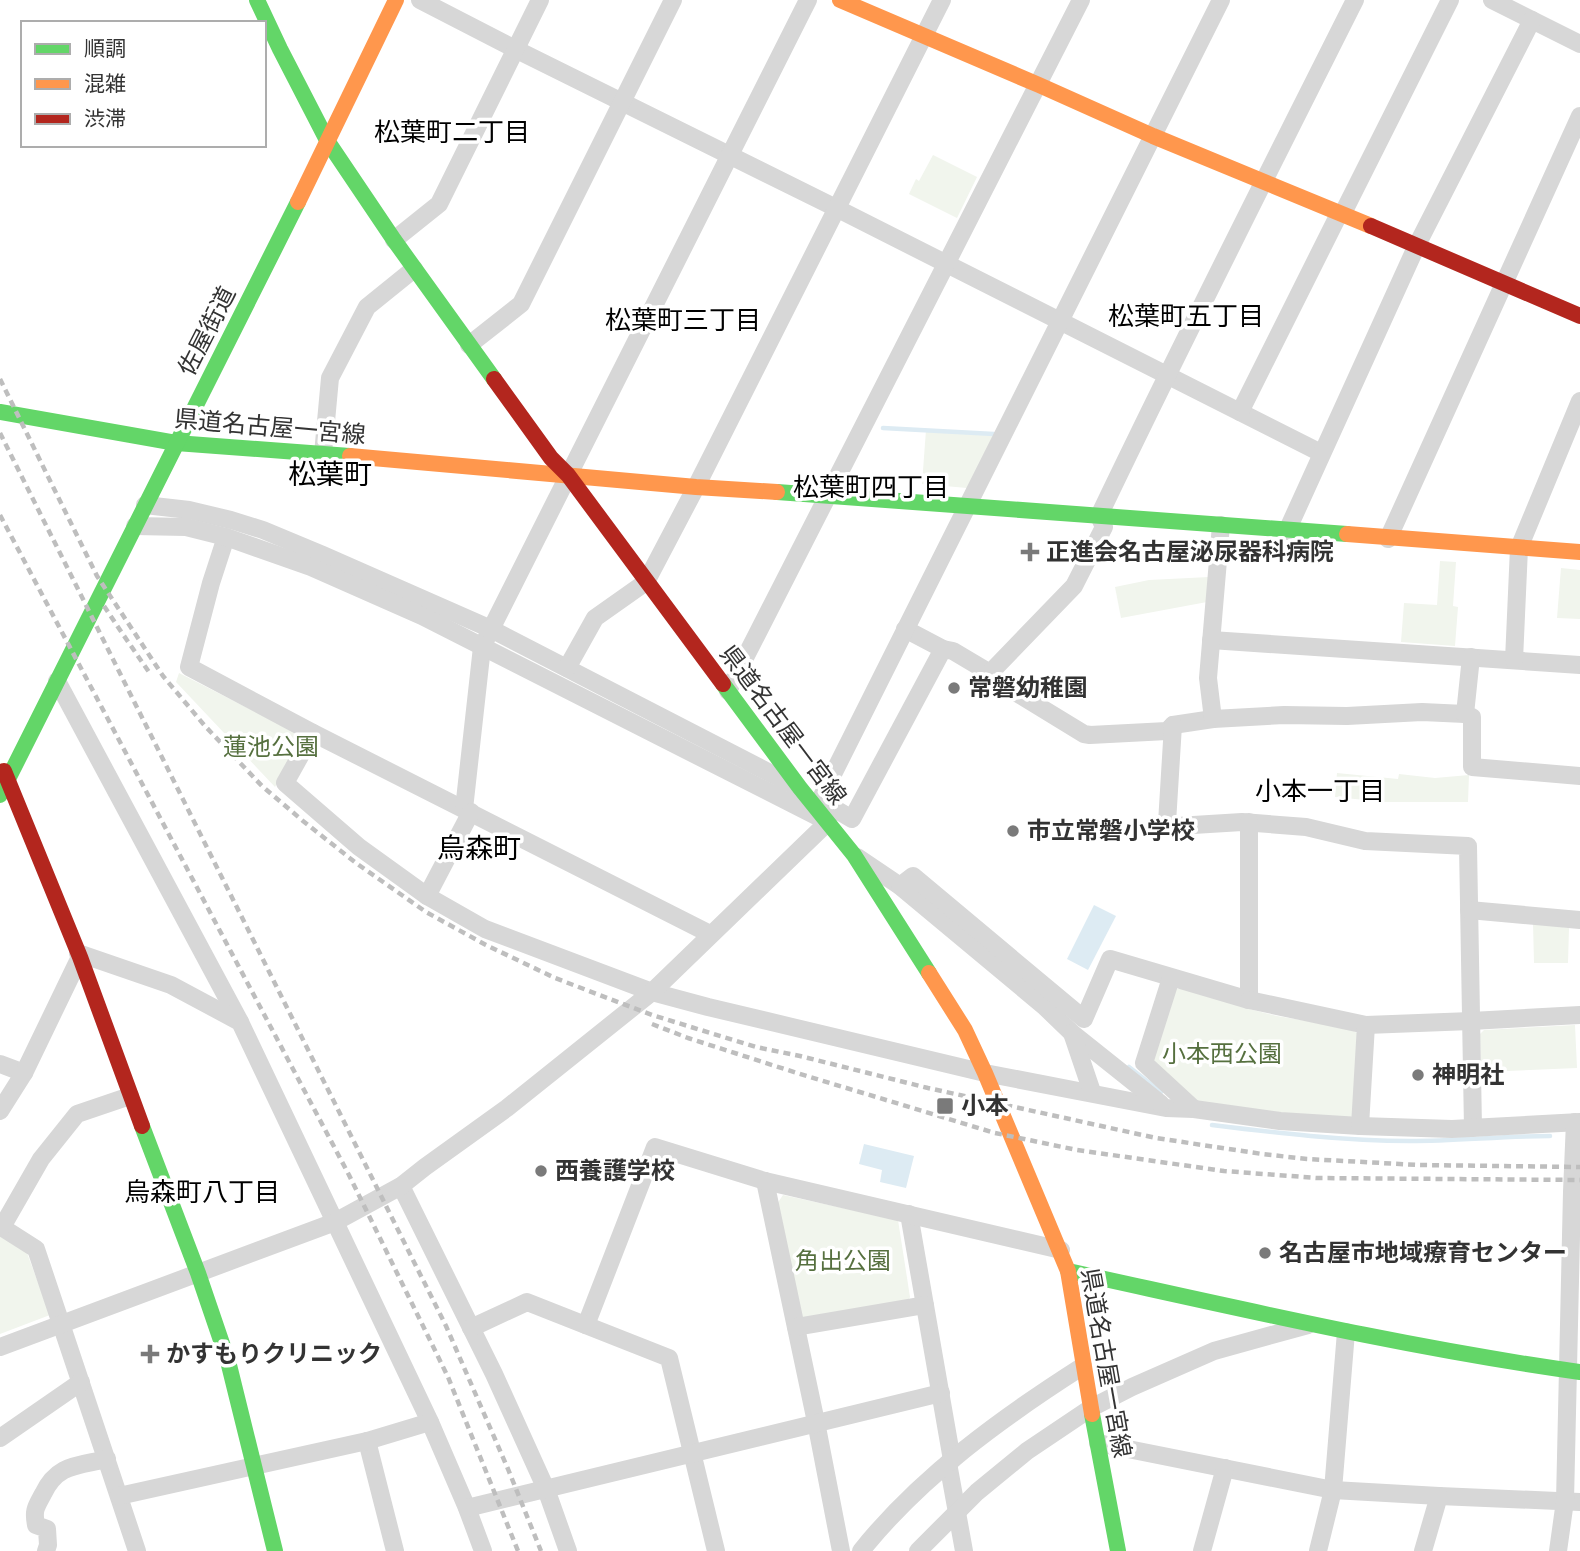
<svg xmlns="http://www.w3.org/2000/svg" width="1580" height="1551" font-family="Signika,'Noto Sans JP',sans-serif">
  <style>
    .green { fill: #f1f5ed }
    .water { fill: #ddebf3 }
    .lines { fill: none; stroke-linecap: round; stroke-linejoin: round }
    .stream { stroke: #ddebf3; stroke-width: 4.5 }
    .street { stroke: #d7d7d7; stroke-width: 18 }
    .fast { stroke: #63d668; stroke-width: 16 }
    .slow { stroke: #ff974d; stroke-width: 16 }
    .jam { stroke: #b3261e; stroke-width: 16 }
    .rail { stroke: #bebebe; stroke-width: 4.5; stroke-dasharray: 7 5; stroke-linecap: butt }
    .poi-dot { fill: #7a7a7a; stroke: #fff; stroke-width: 2.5 }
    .labels { text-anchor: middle; stroke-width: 7; stroke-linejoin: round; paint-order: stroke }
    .street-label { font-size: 24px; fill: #333; stroke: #fff }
    .poi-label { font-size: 24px; font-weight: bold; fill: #333; stroke: #fff; text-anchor: start }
    .park-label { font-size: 24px; fill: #56703f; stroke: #fff }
    .neighbourhood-label { font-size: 26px; fill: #000; stroke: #fff }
    .quarter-label { font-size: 28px; fill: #000; stroke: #fff }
  </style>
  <rect width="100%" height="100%" fill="#fff"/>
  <!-- green -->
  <g class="green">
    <polygon points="933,155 977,177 957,218 909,194 916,179 919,181"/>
    <polygon points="926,430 994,434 967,488 922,484"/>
    <polygon points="1440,561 1456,562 1453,606 1458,607 1455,646 1401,642 1404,603 1437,605"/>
    <polygon points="1561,568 1580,570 1580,619 1557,618"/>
    <polygon points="1209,577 1207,602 1121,618 1115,587 1149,580"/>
    <polygon points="179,673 299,734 301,743 275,787 176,682"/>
    <polygon points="1337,773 1398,779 1399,774 1435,778 1469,775 1468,802 1385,802 1335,797"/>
    <polygon points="1533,923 1569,928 1568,963 1534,963"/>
    <polygon points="1174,989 1186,989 1249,1009 1277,1016 1349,1028 1357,1033 1354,1115 1343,1122 1198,1102 1150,1060"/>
    <polygon points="1575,1025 1577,1068 1481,1072 1480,1034 1484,1030"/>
    <polygon points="783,1195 898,1220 910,1297 907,1303 808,1321 801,1316 777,1204"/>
    <polygon points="0,1236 27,1253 50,1315 0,1334"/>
  </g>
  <!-- water -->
  <g class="water">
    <polygon points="1094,905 1116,916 1088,970 1067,959"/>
    <polygon points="864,1144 914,1156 906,1188 880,1182 882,1170 859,1164"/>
  </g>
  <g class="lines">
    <!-- stream -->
    <g class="stream">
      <polyline points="883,428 994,434"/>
      <polyline points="1129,1067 1161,1092"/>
      <path d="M1212,1125C1277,1133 1344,1141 1410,1141C1457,1141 1503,1136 1550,1136"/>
    </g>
    <!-- street -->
    <g class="street">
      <polyline points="420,0 515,49 838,209 1321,453"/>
      <polyline points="1492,0 1580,44"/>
      <polyline points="1342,215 1450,0"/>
      <polyline points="394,240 439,204 540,0"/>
      <polyline points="469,345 521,304 673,0"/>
      <polyline points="1240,412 1339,214"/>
      <polyline points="323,454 330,378 367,307 414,269"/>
      <polyline points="145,505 189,510 231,520 263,530 323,555 491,629 797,787"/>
      <polyline points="1287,531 1417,245 1532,20"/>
      <polyline points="226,537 211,583 189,667 313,733 710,934"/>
      <polyline points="1388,539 1580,116"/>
      <polyline points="905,629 943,649 953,651 990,673 1002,684 1084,734 1090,735 1167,731 1173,725 1213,719 1284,715 1347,716 1422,712 1465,714"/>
      <polyline points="1211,640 1580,665"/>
      <polyline points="1471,657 1465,714 1472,717 1472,767 1580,776"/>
      <polyline points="1514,660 1519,548 1580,401"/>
      <polyline points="567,668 595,618 646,582 696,487 942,0"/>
      <path d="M990,673L1074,586L1104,527L1099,516C1182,342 1269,171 1355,0"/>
      <polyline points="57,681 240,1022"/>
      <polyline points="728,691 1081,0"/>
      <polyline points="1213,719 1208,678 1221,525"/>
      <polyline points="1173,725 1167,823 1177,826 1242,822 1306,827 1365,841 1468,846 1473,1128"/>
      <polyline points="313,733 285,783 359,847 427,896 485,929 652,992 708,1007 985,1073 1166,1108 1194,1109 1280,1121 1360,1126 1452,1129 1580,1122"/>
      <polyline points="820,800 852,819 943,649"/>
      <polyline points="814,805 820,800 1221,0"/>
      <polyline points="464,809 482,647 808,0"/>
      <polyline points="857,857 900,886 1044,1006 1072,1033 1161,1104"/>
      <polyline points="900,886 913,876 1084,1019 1110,959 1249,1000 1249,822"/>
      <polyline points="427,896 471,812"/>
      <polyline points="1469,910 1580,920"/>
      <polyline points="78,953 171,985 240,1022 430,1422 467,1508 483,1551"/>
      <polyline points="1171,978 1144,1063 1194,1109"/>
      <polyline points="1249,1000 1366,1025 1471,1021 1580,1015"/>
      <polyline points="1072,1033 1092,1092"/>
      <polyline points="0,1064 24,1073"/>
      <polyline points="0,1111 24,1073 80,957"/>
      <polyline points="1360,1126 1366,1025"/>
      <polyline points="765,1181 816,1422 841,1551"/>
      <polyline points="401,1186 494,1374 546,1489 568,1551"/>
      <polyline points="909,1214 952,1460"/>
      <polyline points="0,1226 36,1249 137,1551"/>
      <polyline points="2,1227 41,1159 77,1114 130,1096"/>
      <polyline points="586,1325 655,1147 765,1181 1061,1250"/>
      <polyline points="796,1327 925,1305"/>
      <polyline points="471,1328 527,1302 669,1358 716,1551"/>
      <polyline points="0,1347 335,1222 401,1186 425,1167 507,1108 652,992 828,822 422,616 311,567 226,537 186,527 135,526"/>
      <polyline points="0,1438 81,1382"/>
      <polyline points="367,1441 395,1551"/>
      <polyline points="1098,1443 1333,1490 1439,1496 1580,1502"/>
      <polyline points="948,1463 964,1551"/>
      <polyline points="119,1496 367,1441 430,1422"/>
      <polyline points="467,1508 941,1393"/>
      <path d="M46,1551L48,1545L47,1529L36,1525C33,1510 36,1507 43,1494C57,1464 77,1466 107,1459"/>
      <path d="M861,1551C921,1476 1003,1417 1083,1366"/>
      <polyline points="918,1551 977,1492 1027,1451 1091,1408 1132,1387 1214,1351 1308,1325"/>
      <polyline points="1202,1551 1225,1468"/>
      <polyline points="1318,1551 1333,1490 1346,1332"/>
      <polyline points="1423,1551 1439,1496"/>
      <polyline points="1558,1551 1565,1501 1572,1192 1575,1122"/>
    </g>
    <!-- fast -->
    <g class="fast">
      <polyline points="257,0 280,49 328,142 394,240 494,379"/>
      <polyline points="0,412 176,443 350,456"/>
      <polyline points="777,492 1347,534"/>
      <polyline points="723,684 800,788 854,855 929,973"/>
      <polyline points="0,795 298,202"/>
      <polyline points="142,1126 198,1273 228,1361 275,1551"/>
      <path d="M1068,1271C1238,1308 1407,1348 1580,1372"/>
      <polyline points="1092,1414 1118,1551"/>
    </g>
    <!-- slow -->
    <g class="slow">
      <polyline points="840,0 1039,85 1153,136 1371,226"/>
      <polyline points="298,202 396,0"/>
      <polyline points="350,456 696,487 777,492"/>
      <polyline points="1347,534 1580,552"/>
      <polyline points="929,973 965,1030 985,1073 1068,1271 1092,1414"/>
    </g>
    <!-- jam -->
    <g class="jam">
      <polyline points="1371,226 1580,316"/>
      <polyline points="494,379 551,458 568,475 723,684"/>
      <polyline points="4,771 80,957 142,1126"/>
    </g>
    <!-- rail -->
    <g class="rail">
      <polyline points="0,379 97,576 163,676 205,726 262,786 303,821 356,863 426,912 486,945 555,978 652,1015 756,1047 800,1056 928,1088 1156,1138 1262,1154 1307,1159 1419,1165 1580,1167"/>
      <polyline points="0,433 446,1326 508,1469 541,1551"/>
      <polyline points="0,515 349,1175 448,1377 518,1551"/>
      <polyline points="104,606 120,630 151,675"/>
      <polyline points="652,1024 688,1038 797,1073 995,1133 1077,1150 1224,1171 1317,1178 1580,1180"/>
    </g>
  </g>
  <!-- markers -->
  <g class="poi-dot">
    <path d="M1026.5 541.5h7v7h7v7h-7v7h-7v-7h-7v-7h7z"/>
    <circle cx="954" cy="688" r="7"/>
    <circle cx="1013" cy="831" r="7"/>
    <circle cx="1418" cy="1075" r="7"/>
    <rect x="936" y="1097" width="18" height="18" rx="3.5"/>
    <circle cx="541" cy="1171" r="7"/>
    <circle cx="1265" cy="1253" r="7"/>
    <path d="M146.5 1343.5h7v7h7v7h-7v7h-7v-7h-7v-7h7z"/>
  </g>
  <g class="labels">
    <!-- street labels -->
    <g class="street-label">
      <text transform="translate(207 331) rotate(-63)" y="8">佐屋街道</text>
      <text transform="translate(270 427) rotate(5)" y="8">県道名古屋一宮線</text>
      <text transform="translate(783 725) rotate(53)" y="8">県道名古屋一宮線</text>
      <text transform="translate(1106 1363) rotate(80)" y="8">県道名古屋一宮線</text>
    </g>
    <!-- poi labels -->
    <g class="poi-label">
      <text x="1046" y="560">正進会名古屋泌尿器科病院</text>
      <text x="968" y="696">常磐幼稚園</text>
      <text x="1027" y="839">市立常磐小学校</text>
      <text x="1432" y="1083">神明社</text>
      <text x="961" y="1114">小本</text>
      <text x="555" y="1179">西養護学校</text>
      <text x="1279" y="1261">名古屋市地域療育センター</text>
      <text x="166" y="1362">かすもりクリニック</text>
    </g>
    <!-- park labels -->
    <g class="park-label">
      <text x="271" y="755">蓮池公園</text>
      <text x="1222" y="1062">小本西公園</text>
      <text x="843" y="1269">角出公園</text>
    </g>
    <!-- neighbourhood labels -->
    <g class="neighbourhood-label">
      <text x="452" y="141">松葉町二丁目</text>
      <text x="1186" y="325">松葉町五丁目</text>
      <text x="683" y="329">松葉町三丁目</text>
      <text x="871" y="496">松葉町四丁目</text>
      <text x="1320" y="800">小本一丁目</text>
      <text x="202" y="1201">烏森町八丁目</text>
    </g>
    <!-- quarter labels -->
    <g class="quarter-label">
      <text x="330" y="484">松葉町</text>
      <text x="479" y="858">烏森町</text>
    </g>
  </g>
  <!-- legend -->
  <rect x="21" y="21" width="245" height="126" fill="#ffffff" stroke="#adadad" stroke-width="2"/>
  <rect x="35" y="44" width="35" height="10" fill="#63d668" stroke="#adadad" stroke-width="2"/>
  <text x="84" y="56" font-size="21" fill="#333333">順調</text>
  <rect x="35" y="79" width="35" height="10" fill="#ff974d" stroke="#adadad" stroke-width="2"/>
  <text x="84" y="91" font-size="21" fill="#333333">混雑</text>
  <rect x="35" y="114" width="35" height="10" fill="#b3261e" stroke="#adadad" stroke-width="2"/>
  <text x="84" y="126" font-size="21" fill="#333333">渋滞</text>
</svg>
